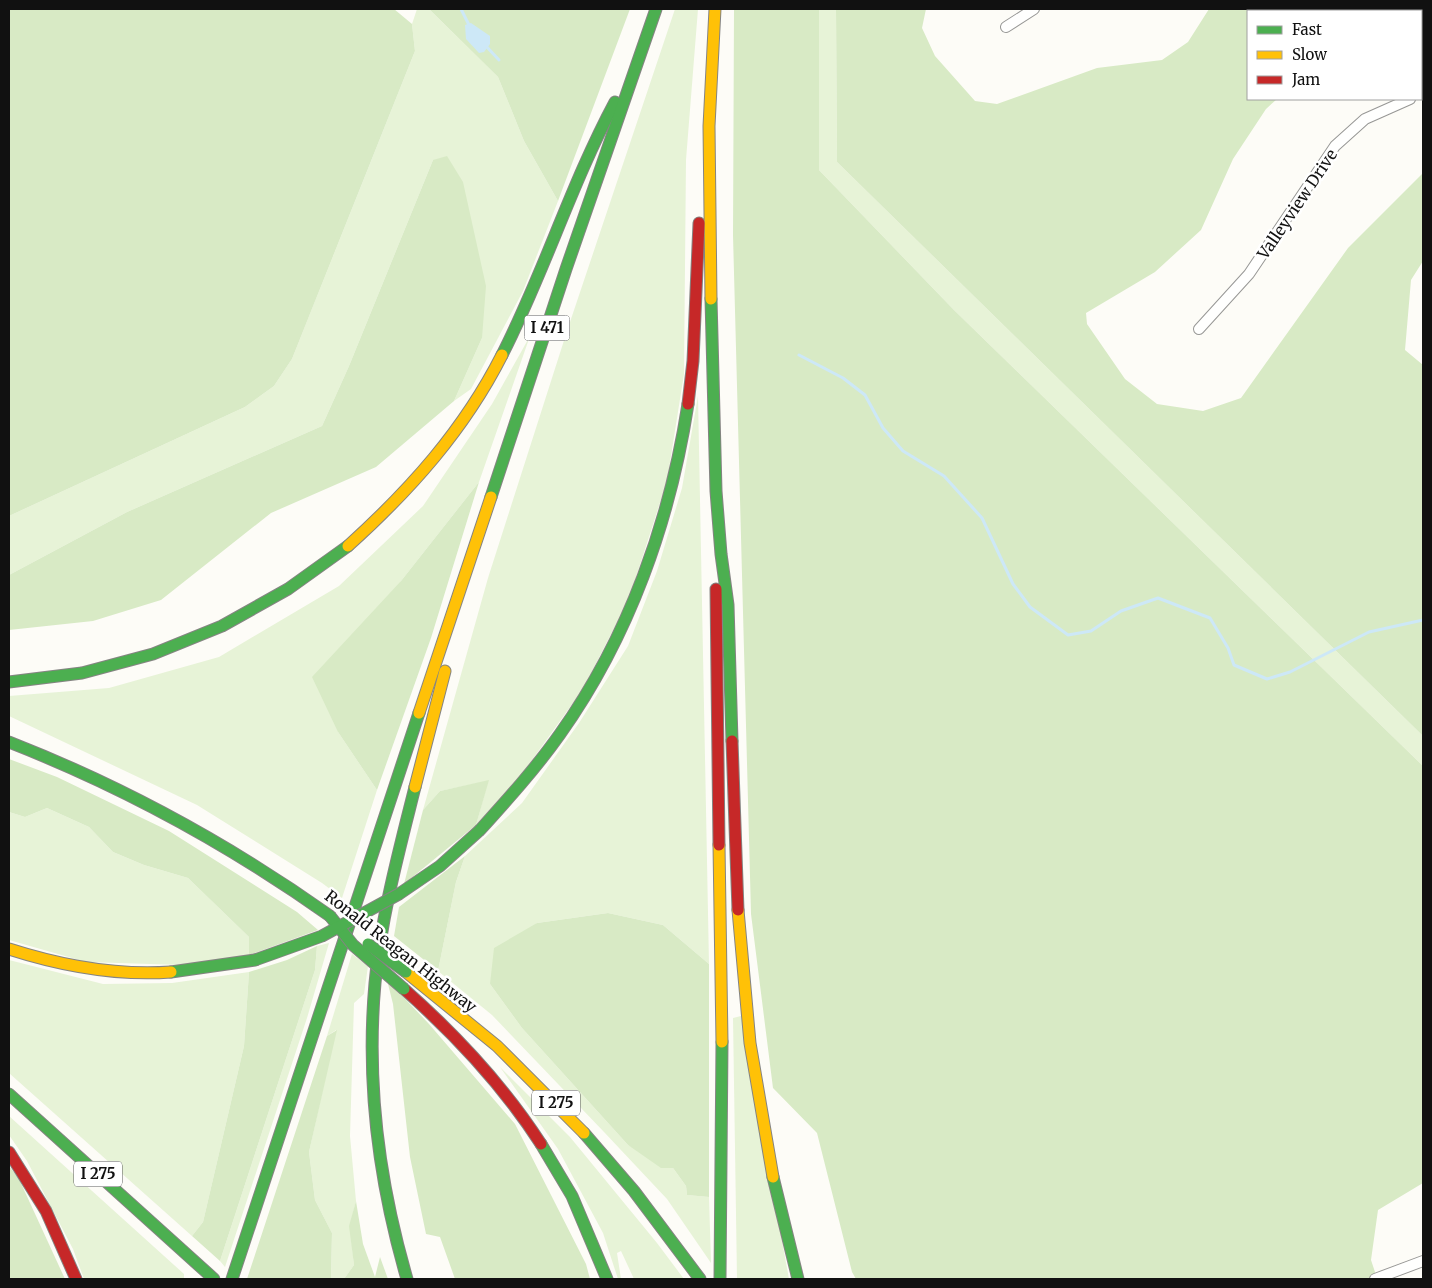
<svg xmlns="http://www.w3.org/2000/svg" width="1432" height="1288" font-family="Merriweather,serif">
  <style>
    .green { fill: #e7f3d7 }
    .forest { fill: #d8eac5 }
    .water { fill: #cde8f7 }
    .lines { fill: none; stroke-linecap: round; stroke-linejoin: round }
    .stream { stroke: #cde8f7; stroke-width: 3 }
    .street-casing { stroke: #979795; stroke-width: 12 }
    .fast-casing { stroke: #858482; stroke-width: 13 }
    .slow-casing { stroke: #858482; stroke-width: 13 }
    .jam-casing { stroke: #858482; stroke-width: 13 }
    .street { stroke: #fffffe; stroke-width: 10 }
    .fast { stroke: #4caf50; stroke-width: 11 }
    .slow { stroke: #ffc107; stroke-width: 11 }
    .jam { stroke: #c62828; stroke-width: 11 }
    .fast-bridge-casing { stroke: #858482; stroke-width: 13; stroke-linecap: butt }
    .fast-bridge { stroke: #4caf50; stroke-width: 11 }
    .labels { text-anchor: middle; stroke-width: 5; stroke-linejoin: round; paint-order: stroke }
    .shield { fill: #fff; stroke: #585858; stroke-width: 1 }
    .shield-label { font-size: 15px; font-weight: bold; fill: #111 }
    .street-label { font-size: 16px; fill: #111; stroke: #fff }
  </style>
  <rect width="100%" height="100%" fill="#fdfcf7"/>
  <!-- green -->
  <g class="green">
    <polygon points="417,9 429,9 498,77 524,141 558,201 523,291 471,389 454,401 482,338 433,160 349,366 322,426 127,512 9,575 9,516 245,407 274,386 292,359 415,51 412,24"/>
    <polygon points="675,9 698,9 686,160 684,374 667,481 629,599 583,689 517,781 476,825 488,781 440,791 423,810 488,578 568,328"/>
    <polygon points="819,9 836,9 837,162 1423,736 1423,766 954,310 819,170"/>
    <polygon points="530,336 479,482 401,581 338,732 377,790 342,898 322,883 197,805 9,716 9,696 109,688 219,657 339,586 423,506 492,404"/>
    <polygon points="698,396 709,964 663,925 608,913 537,923 490,984 522,1028 628,1145 673,1168 686,1186 687,1195 709,1197 711,1263 667,1199 604,1132 492,1015 438,971 456,882 465,856 522,803 579,723 628,646 657,571 682,488"/>
    <polygon points="47,808 89,827 113,852 144,865 188,878 249,937 249,955 182,965 86,962 9,940 9,812 25,817"/>
    <polygon points="329,943 307,1018 225,1267 220,1261 315,970 317,946"/>
    <polygon points="352,954 368,966 364,994 354,1003 350,1136 356,1201 350,1226 354,1265 344,1279 331,1279 332,1233 315,1200 309,1152 336,1030 327,1036"/>
    <polygon points="9,960 103,984 172,983 249,972 244,1046 203,1222 192,1236 9,1073"/>
    <polygon points="741,1016 789,1279 737,1279 733,1018"/>
    <polygon points="500,1067 570,1137 657,1243 684,1279 634,1279 621,1251 617,1253 621,1279 618,1279 603,1233 558,1149"/>
    <polygon points="9,1116 184,1274 184,1279 84,1279 73,1249 27,1161 9,1135"/>
  </g>
  <!-- forest -->
  <g class="forest">
    <polygon points="9,9 394,9 412,24 415,51 292,359 274,386 245,407 9,516"/>
    <polygon points="429,9 630,9 558,201 524,141 498,77"/>
    <polygon points="734,9 819,9 819,170 954,310 1423,766 1423,1183 1378,1210 1371,1260 1376,1275 1368,1279 856,1279 852,1272 817,1133 773,1088 751,914 733,235"/>
    <polygon points="836,9 926,9 922,28 935,56 975,101 997,104 1097,68 1162,60 1188,42 1209,9 1420,9 1410,11 1248,11 1248,99 1277,99 1266,109 1233,159 1201,230 1155,272 1086,313 1087,324 1125,379 1157,404 1203,411 1241,398 1348,248 1423,173 1423,261 1411,280 1405,350 1423,365 1423,736 837,162"/>
    <polygon points="447,156 463,182 486,286 482,338 454,401 376,467 271,513 161,600 93,621 9,630 9,575 127,512 322,426 349,366 433,160"/>
    <polygon points="479,482 431,638 377,790 338,732 312,677 401,581"/>
    <polygon points="9,759 57,777 169,831 297,912 318,930 249,955 249,937 188,878 144,865 113,852 89,827 47,808 25,817 9,812"/>
    <polygon points="489,780 476,825 404,884 423,810 440,791"/>
    <polygon points="465,856 456,882 438,971 394,936 399,907"/>
    <polygon points="608,913 663,925 709,964 709,1197 687,1195 686,1186 673,1168 661,1168 628,1145 522,1028 490,984 494,948 537,923"/>
    <polygon points="317,946 315,970 220,1261 192,1236 203,1222 244,1046 249,972 287,960"/>
    <polygon points="387,980 429,1024 515,1124 586,1264 590,1279 455,1279 440,1237 426,1234 410,1157 393,1004"/>
    <polygon points="337,1030 309,1152 315,1200 332,1233 331,1279 247,1279 327,1036"/>
    <polygon points="9,1166 19,1179 65,1279 9,1279"/>
    <polygon points="356,1201 363,1244 375,1277 380,1257 388,1279 344,1279 354,1265 349,1226"/>
  </g>
  <!-- water -->
  <polygon class="water" points="471,23 490,36 490,44 484,52 479,53 466,39 465,25"/>
  <g class="lines">
    <!-- stream -->
    <g class="stream">
      <polyline points="461,9 470,27"/>
      <polyline points="485,45 499,60"/>
      <polyline points="799,355 843,378 865,395 883,428 903,451 944,476 982,518 1013,584 1030,607 1068,635 1091,631 1121,611 1158,598 1210,618 1228,648 1234,665 1267,679 1290,672 1369,632 1423,620"/>
    </g>
    <!-- street casing -->
    <g class="street-casing">
      <g id="street">
        <polyline points="1006,27 1034,9"/>
        <polyline points="1421,94 1423,93"/>
        <polyline points="1199,329 1249,274 1335,146 1365,119 1410,99"/>
        <polyline points="1375,1279 1423,1261"/>
      </g>
    </g>
    <!-- fast casing -->
    <g class="fast-casing">
      <g id="fast">
        <polyline points="711,299 716,491 721,554 728,605 732,741"/>
        <path d="M502,355C544,273 571,184 615,102"/>
        <polyline points="491,497 566,269 656,9"/>
        <polyline points="9,682 82,673 153,654 222,626 288,589 348,546"/>
        <path d="M9,742C124,787 230,845 330,916"/>
        <path d="M480,830C508,799 536,768 560,734C629,637 670,521 688,404"/>
        <polyline points="171,972 255,960"/>
        <polyline points="9,1094 214,1279"/>
        <polyline points="584,1133 634,1191 700,1279"/>
        <polyline points="541,1144 572,1196 607,1279"/>
        <polyline points="773,1177 798,1279"/>
        <polyline points="232,1279 419,713"/>
        <path d="M407,1279C379,1183 366,1083 375,983C381,917 399,851 415,787"/>
        <polyline points="720,1279 722,1042"/>
      </g>
    </g>
    <!-- slow casing -->
    <g class="slow-casing">
      <g id="slow">
        <polyline points="711,299 709,126 715,9"/>
        <path d="M348,546C410,490 464,430 502,355"/>
        <polyline points="419,713 491,497"/>
        <polyline points="415,787 445,671"/>
        <polyline points="719,845 722,1042"/>
        <polyline points="738,910 750,1043 773,1177"/>
        <path d="M9,949C62,966 116,976 171,972"/>
        <polyline points="406,972 497,1046 584,1133"/>
      </g>
    </g>
    <!-- jam casing -->
    <g class="jam-casing">
      <g id="jam">
        <polyline points="688,404 693,361 699,223"/>
        <polyline points="716,589 719,845"/>
        <polyline points="732,741 738,910"/>
        <path d="M404,989C457,1036 503,1085 541,1144"/>
        <polyline points="9,1152 46,1211 76,1279"/>
      </g>
    </g>
    <!-- street -->
    <use href="#street" class="street"/>
    <!-- fast -->
    <use href="#fast" class="fast"/>
    <!-- slow -->
    <use href="#slow" class="slow"/>
    <!-- jam -->
    <use href="#jam" class="jam"/>
    <!-- fast-bridge casing -->
    <g class="fast-bridge-casing">
      <g id="fast-bridge">
        <polyline points="330,916 353,945 404,989"/>
        <polyline points="368,944 406,972"/>
        <polyline points="255,960 322,936 399,894 440,866 480,830"/>
      </g>
    </g>
    <!-- fast-bridge -->
    <use href="#fast-bridge" class="fast-bridge"/>
  </g>
  <g class="labels">
    <!-- shield labels -->
    <g class="shield">
      <rect x="524.5" y="315.5" width="45" height="25" rx="4"/>
      <rect x="532" y="1090.5" width="48" height="25" rx="4"/>
      <rect x="74" y="1161.5" width="48" height="25" rx="4"/>
    </g>
    <g class="shield-label">
      <text x="547" y="333">I 471</text>
      <text x="556" y="1108">I 275</text>
      <text x="98" y="1179">I 275</text>
    </g>
    <!-- street labels -->
    <g class="street-label">
      <text transform="translate(1297 204) rotate(-56)" y="6">Valleyview Drive</text>
      <text transform="translate(401 951) rotate(38)" y="6">Ronald Reagan Highway</text>
    </g>
  </g>
  <!-- border -->
  <rect width="1432" height="1288" fill="none" stroke="#111111" stroke-width="20"/>
  <!-- legend -->
  <rect x="1247" y="10" width="175" height="90" fill="#ffffff" stroke="#a0a0a0"/>
  <rect x="1257" y="26" width="25" height="8" fill="#4caf50" stroke="#a0a0a0"/>
  <text x="1292" y="35" font-size="15" fill="#111111">Fast</text>
  <rect x="1257" y="51" width="25" height="8" fill="#ffc107" stroke="#a0a0a0"/>
  <text x="1292" y="60" font-size="15" fill="#111111">Slow</text>
  <rect x="1257" y="76" width="25" height="8" fill="#c62828" stroke="#a0a0a0"/>
  <text x="1292" y="85" font-size="15" fill="#111111">Jam</text>
</svg>
